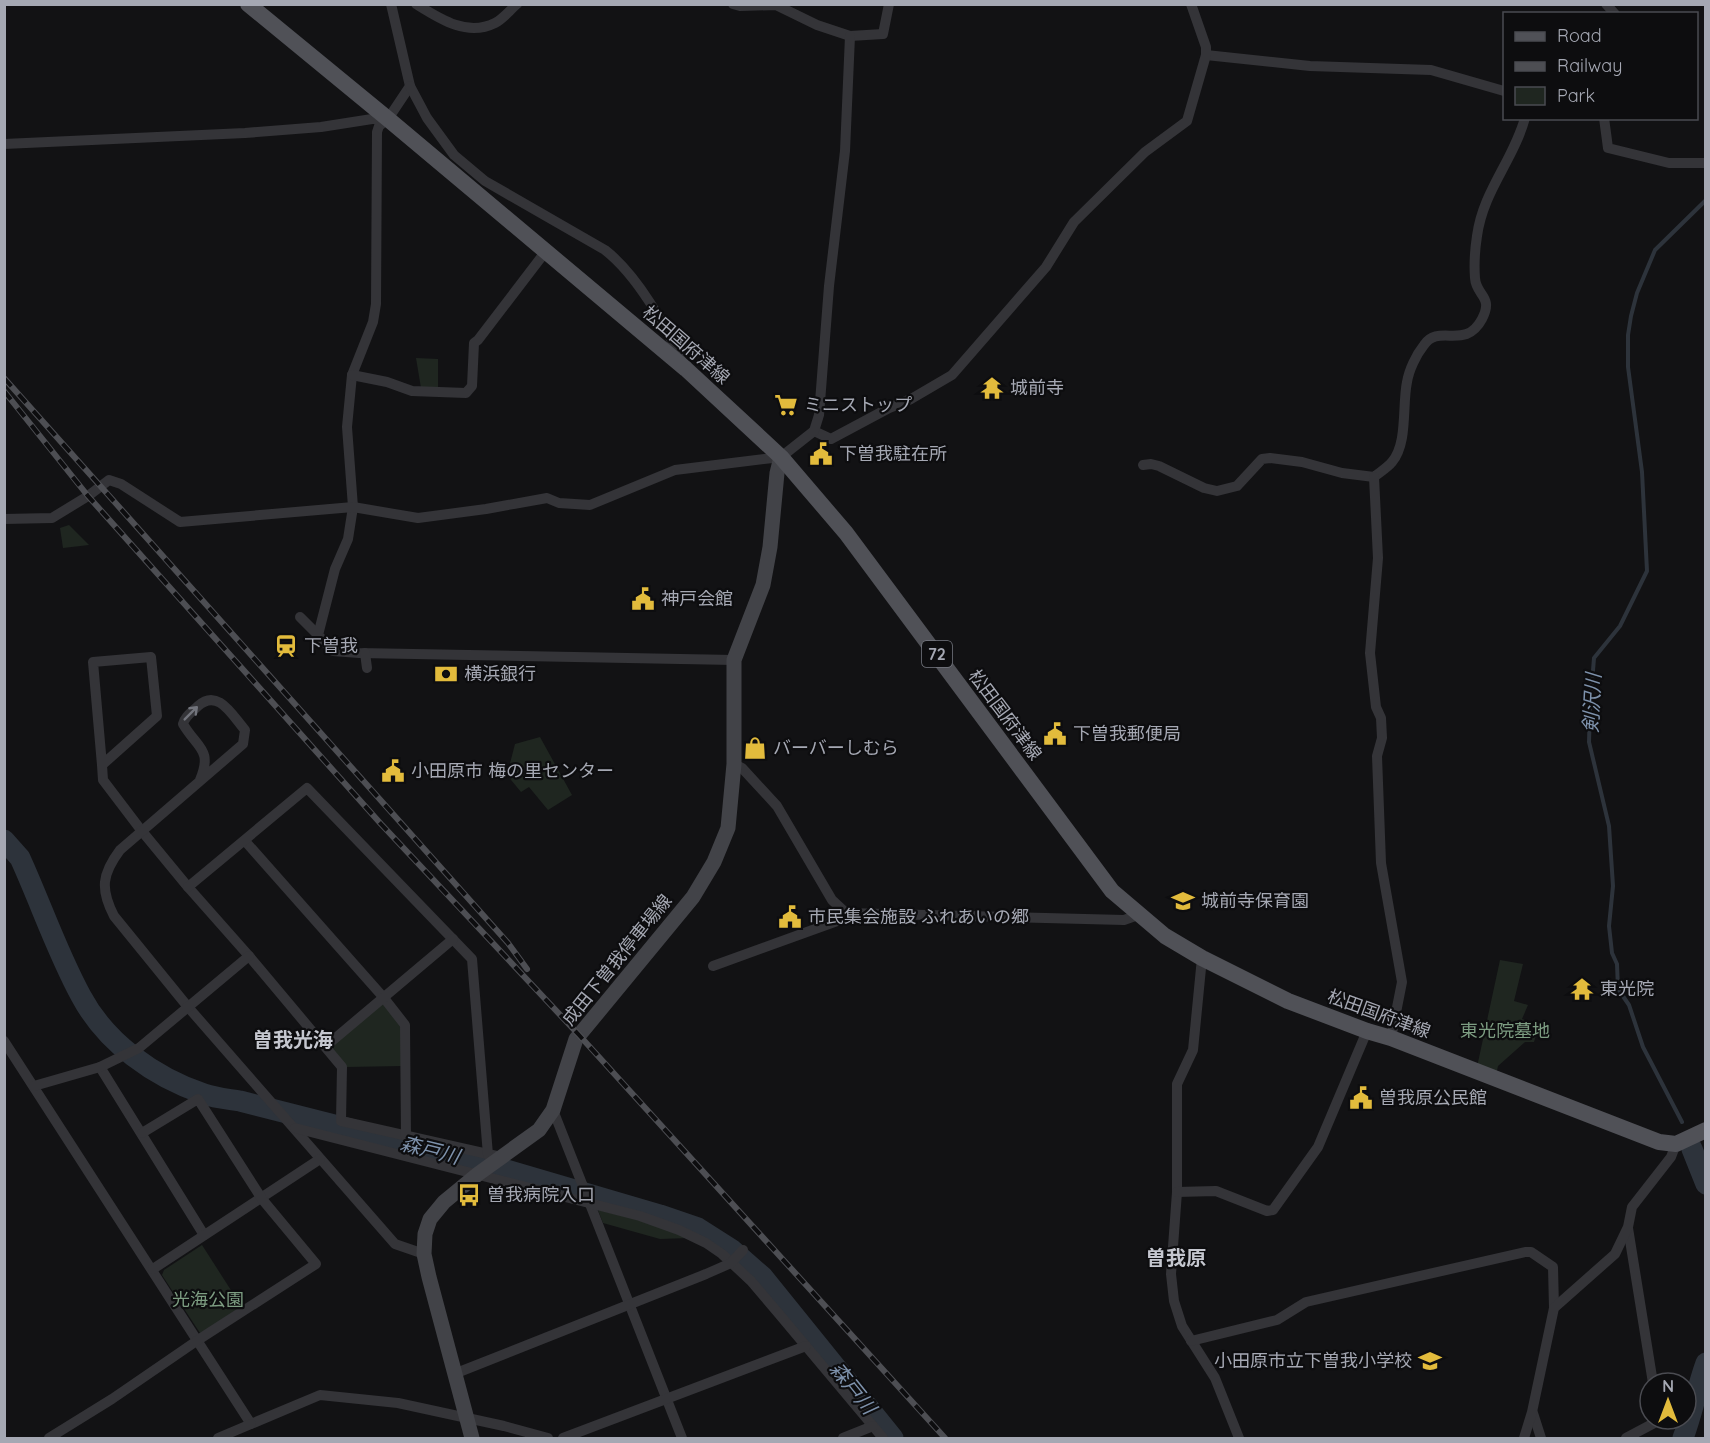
<svg xmlns="http://www.w3.org/2000/svg" width="1710" height="1443" font-family="Quicksand,'Noto Sans JP',sans-serif">
  <style>
    .green { fill: #1f2620 }
    .lines { fill: none; stroke-linecap: round; stroke-linejoin: round }
    .stream { stroke: #2d333b; stroke-width: 4 }
    .river { stroke: #2d333b; stroke-width: 21 }
    .street { stroke: #343438; stroke-width: 10 }
    .secondary { stroke: #424348; stroke-width: 15 }
    .primary { stroke: #505157; stroke-width: 16 }
    .rail-casing { stroke: #4d4e53; stroke-width: 6 }
    .rail { stroke: #0d0d0f; stroke-width: 4; stroke-dasharray: 11; stroke-linecap: butt }
    .oneway { stroke: #72747c }
    .labels { text-anchor: middle; stroke-width: 4.5; stroke-linejoin: round; paint-order: stroke }
    .shield { fill: #0d0d0f; stroke: #777a82; stroke-width: 1.5 }
    .shield-label { font-size: 16px; font-weight: bold; fill: #a5a8b3 }
    .street-label { font-size: 18px; fill: #a5a8b3; stroke: #0d0d0f }
    .poi-label { font-size: 18px; fill: #a5a8b3; stroke: #0d0d0f; text-anchor: start }
    .park-label { font-size: 18px; fill: #7d9d82; stroke: #0d0d0f }
    .water-label { font-size: 20px; font-style: italic; fill: #7e92ac; stroke: #0d0d0f }
    .neighbourhood-label { font-size: 20px; font-weight: bold; fill: #c5c7cf; stroke: #0d0d0f }
  </style>
  <rect width="100%" height="100%" fill="#121214"/>
  <!-- green -->
  <g class="green">
    <polygon points="416,358 438,359 438,388 421,388"/>
    <polygon points="69,525 89,545 63,548 60,528"/>
    <polygon points="540,737 572,795 548,810 529,787 521,792 507,775 515,744"/>
    <polygon points="1500,960 1523,964 1514,1001 1528,1005 1522,1019 1539,1025 1534,1042 1525,1042 1498,1066 1496,1075 1477,1067"/>
    <polygon points="384,1001 403,1025 403,1066 346,1067 329,1047"/>
    <polygon points="598,1210 639,1220 689,1238 660,1239 603,1223"/>
    <polygon points="202,1245 243,1309 200,1333 162,1275 164,1270"/>
  </g>
  <g class="lines">
    <!-- stream -->
    <polyline class="stream" points="1682,1122 1643,1047 1629,1005 1618,989 1617,964 1612,953 1609,926 1613,886 1609,826 1589,742 1590,708 1594,658 1620,626 1647,571 1642,472 1628,367 1628,335 1631,316 1637,293 1655,250 1706,200"/>
    <!-- river -->
    <g class="river">
      <path d="M4,840L20,858C41,904 57,952 81,996C106,1043 154,1077 204,1094C215,1098 228,1099 240,1101L472,1160L660,1215L698,1228L731,1249L763,1277L893,1438"/>
      <polyline points="1692,1149 1706,1184"/>
      <path d="M1683,1438C1692,1414 1697,1388 1706,1363"/>
    </g>
    <!-- street -->
    <g class="street">
      <polyline points="391,4 410,86 388,119 379,126 377,132 376,304 373,322 352,375 347,427 353,507 348,539 335,569 318,635 333,651 359,653 734,660"/>
      <path d="M416,4C440,19 467,37 495,23C503,19 510,10 517,4"/>
      <polyline points="733,4 740,6 776,5 817,25 850,36 883,34 889,4"/>
      <polyline points="1606,4 1615,14"/>
      <polyline points="1206,55 1310,66 1431,70 1504,91"/>
      <path d="M410,86L427,118L454,155L485,181L605,250C637,275 666,326 682,362"/>
      <polyline points="1604,118 1608,148 1669,163 1706,163"/>
      <polyline points="4,144 245,133 321,127 372,119 387,119"/>
      <polyline points="352,375 387,382 412,391 466,393 472,386 474,343 478,340 546,251"/>
      <polyline points="814,431 831,439 889,408 911,399 952,375 1046,267 1074,222 1145,152 1187,121 1206,55 1206,47 1191,4"/>
      <path d="M1143,465L1151,464L1159,466L1204,488L1217,491L1237,486L1262,459L1270,458L1302,462L1342,473L1374,477C1380,472 1387,468 1392,462C1408,443 1402,406 1407,382C1409,370 1416,355 1424,345C1439,323 1465,351 1482,319C1494,296 1476,296 1475,278C1474,265 1475,249 1477,236C1483,191 1513,161 1525,118"/>
      <polyline points="1374,477 1378,558 1370,653 1376,707 1381,718 1382,738 1377,756 1381,863 1402,982 1391,1038"/>
      <polyline points="4,519 52,518 88,496 109,480 121,484 180,522 353,507 418,518 486,509 547,498 559,503 590,505 675,470 781,457 814,431 819,415 829,286 845,151 850,36"/>
      <polyline points="300,617 318,635"/>
      <polyline points="365,653 367,668"/>
      <polyline points="734,764 742,768 777,806 832,900 846,913 1124,920 1138,915"/>
      <polyline points="102,765 157,716 151,657 93,662 102,765 103,780 141,830 188,887 249,956 342,1067 341,1121 501,1157"/>
      <path d="M200,780C213,749 197,748 183,724C185,716 192,712 198,706C218,688 232,715 245,730L243,744L120,850C102,874 100,889 114,916L188,1007L395,1244L424,1254"/>
      <polyline points="245,841 384,998 405,1025 406,1137"/>
      <polyline points="188,887 307,788 472,959 488,1155"/>
      <polyline points="1202,958 1193,1050 1177,1084 1177,1192 1171,1274 1174,1301 1182,1326 1215,1378 1239,1438"/>
      <polyline points="713,966 840,920 846,913"/>
      <polyline points="4,1041 251,1424 320,1395 398,1403 504,1426 548,1438"/>
      <polyline points="326,1046 453,939"/>
      <polyline points="100,1067 204,1235"/>
      <polyline points="34,1086 100,1067 139,1048 249,956"/>
      <polyline points="553,1110 682,1438"/>
      <polyline points="295,1128 640,1216 679,1230 706,1243 722,1254 751,1281 779,1314 883,1438"/>
      <polyline points="1177,1192 1216,1191 1267,1211 1273,1210 1318,1147 1367,1031"/>
      <polyline points="1628,1228 1653,1383"/>
      <polyline points="153,1269 320,1159"/>
      <polyline points="1191,1341 1277,1320 1306,1302 1525,1252 1531,1252 1553,1267 1554,1308"/>
      <polyline points="454,1374 706,1274 731,1263 743,1250"/>
      <polyline points="1533,1413 1541,1438"/>
      <polyline points="49,1438 112,1399 198,1340 316,1264 262,1199 198,1099 142,1133"/>
      <polyline points="218,1438 251,1424"/>
      <polyline points="563,1438 806,1346"/>
      <polyline points="843,1438 873,1426"/>
      <polyline points="1524,1438 1532,1412 1554,1308 1615,1254 1628,1227 1632,1207 1671,1157 1676,1144"/>
      <polyline points="1626,1438 1658,1421 1658,1419"/>
    </g>
    <!-- secondary -->
    <polyline class="secondary" points="472,1438 429,1277 424,1254 425,1234 430,1219 444,1202 478,1174 539,1130 553,1110 576,1039 693,897 714,862 728,828 734,764 734,660 763,585 770,547 777,473 781,457"/>
    <!-- primary -->
    <polyline class="primary" points="248,4 388,119 686,369 781,457 846,533 1112,891 1165,936 1202,958 1288,1001 1367,1031 1391,1038 1659,1142 1676,1144 1706,1130"/>
    <!-- rail casing -->
    <g class="rail-casing">
      <g id="rail">
        <polyline points="4,378 508,943 527,969"/>
        <polyline points="4,391 88,496 381,824 579,1035 945,1438"/>
      </g>
    </g>
    <!-- rail -->
    <use href="#rail" class="rail"/>
  </g>
  <!-- one-way arrows -->
  <defs><path id="oneway-shaft" d="M-6 0H5M1.5-3L5.5 0L1.5 3" fill="none" stroke-width="1.6" stroke-linecap="round" stroke-linejoin="round" transform="scale(1.5)"/></defs>
  <use class="oneway" href="#oneway-shaft" transform="translate(191 713) rotate(-45)"/>
  <!-- icons -->
  <defs>
    <g id="temple-bare" transform="scale(1.8)"><path d="M0-6L5-2H3V0L6.5 2.5H4V6H1.5V3h-3V6H-4V2.5H-6.5L-3 0V-2H-5Z" fill="#e2bb3c" stroke="#0d0d0f" stroke-width="2.5" paint-order="stroke"/></g>
    <g id="supermarket-bare" transform="scale(1.8)"><path d="M-6-5.5h2.5l.6 2H6L4.5 2H-2.5L-4.4-4H-6ZM-1.5 3.2a1.3 1.3 0 1 0 .1 0ZM3 3.2a1.3 1.3 0 1 0 .1 0Z" fill="#e2bb3c" stroke="#0d0d0f" stroke-width="2.5" paint-order="stroke"/></g>
    <g id="civic-bare" transform="scale(1.8)"><path d="M-.6-6.5H3V-4.5H.6V-3L4-1V1h2V6H-6V1h2V-1L-.6-3ZM-1.2 2.5V6h2.4V2.5Z" fill="#e2bb3c" stroke="#0d0d0f" stroke-width="2.5" paint-order="stroke"/></g>
    <g id="station-bare" transform="scale(1.8)"><path d="M-3-6H3Q5-6 5-4V2Q5 4 3 4L4.5 6H3L1.5 4h-3L-3 6H-4.5L-3 4Q-5 4-5 2V-4Q-5-6-3-6ZM-3.5-4v3h7v-3ZM-3.5 1v1.5H-2V1ZM2 1v1.5H3.5V1Z" fill="#e2bb3c" stroke="#0d0d0f" stroke-width="2.5" paint-order="stroke"/></g>
    <g id="bank-bare" transform="scale(1.8)"><path d="M-6-4H6V4H-6ZM0-2.3a2.3 2.3 0 1 0 0 4.6a2.3 2.3 0 1 0 0-4.6Z" fill="#e2bb3c" stroke="#0d0d0f" stroke-width="2.5" paint-order="stroke"/></g>
    <g id="shop-bare" transform="scale(1.8)"><path d="M-5-2.5h2.3a2.7 3.5 0 0 1 5.4 0H5L5.5 6h-11ZM-1.5-2.5h3a1.5 2.3 0 0 0-3 0Z" fill="#e2bb3c" stroke="#0d0d0f" stroke-width="2.5" paint-order="stroke"/></g>
    <g id="school-bare" transform="scale(1.8)"><path d="M0-5L7-2L0 1L-7-2ZM-4 1L0 2.5L4 1V4Q0 6-4 4Z" fill="#e2bb3c" stroke="#0d0d0f" stroke-width="2.5" paint-order="stroke"/></g>
    <g id="bus-bare" transform="scale(1.8)"><path d="M-5-6H5V4H4V6H2V4H-2V6H-4V4H-5ZM-3.5-4V0h7V-4ZM-3.5 1.2v1.5H-2V1.2ZM2 1.2v1.5H3.5V1.2Z" fill="#e2bb3c" stroke="#0d0d0f" stroke-width="2.5" paint-order="stroke"/></g>
  </defs>
  <g fill-rule="evenodd">
    <use href="#temple-bare" x="992" y="388"/>
    <use href="#supermarket-bare" x="786" y="405"/>
    <use href="#civic-bare" x="821" y="454"/>
    <use href="#civic-bare" x="643" y="599"/>
    <use href="#station-bare" x="286" y="646"/>
    <use href="#bank-bare" x="446" y="674"/>
    <use href="#civic-bare" x="1055" y="734"/>
    <use href="#shop-bare" x="755" y="748"/>
    <use href="#civic-bare" x="393" y="771"/>
    <use href="#school-bare" x="1183" y="901"/>
    <use href="#civic-bare" x="790" y="917"/>
    <use href="#temple-bare" x="1582" y="989"/>
    <use href="#civic-bare" x="1361" y="1098"/>
    <use href="#bus-bare" x="469" y="1195"/>
    <use href="#school-bare" x="1430" y="1361"/>
  </g>
  <g class="labels">
    <!-- shield labels -->
    <rect class="shield" x="922" y="641" width="30" height="26" rx="4.5"/>
    <g class="shield-label">
      <text x="937" y="660">72</text>
    </g>
    <!-- street labels -->
    <g class="street-label">
      <text transform="translate(686 345) rotate(41)" y="6">松田国府津線</text>
      <text transform="translate(1005 715) rotate(53)" y="6">松田国府津線</text>
      <text transform="translate(617 960) rotate(-51)" y="6">成田下曽我停車場線</text>
      <text transform="translate(1379 1014) rotate(20)" y="6">松田国府津線</text>
    </g>
    <!-- poi labels -->
    <g class="poi-label">
      <text x="1010" y="394">城前寺</text>
      <text x="804" y="411">ミニストップ</text>
      <text x="839" y="460">下曽我駐在所</text>
      <text x="661" y="605">神戸会館</text>
      <text x="304" y="652">下曽我</text>
      <text x="464" y="680">横浜銀行</text>
      <text x="1073" y="740">下曽我郵便局</text>
      <text x="773" y="754">バーバーしむら</text>
      <text x="411" y="777">小田原市 梅の里センター</text>
      <text x="1201" y="907">城前寺保育園</text>
      <text x="808" y="923">市民集会施設 ふれあいの郷</text>
      <text x="1600" y="995">東光院</text>
      <text x="1379" y="1104">曽我原公民館</text>
      <text x="487" y="1201">曽我病院入口</text>
      <text x="1412" y="1367" text-anchor="end">小田原市立下曽我小学校</text>
    </g>
    <!-- park labels -->
    <g class="park-label">
      <text x="1505" y="1037">東光院墓地</text>
      <text x="208" y="1306">光海公園</text>
    </g>
    <!-- water labels -->
    <g class="water-label">
      <text transform="translate(1592 703) rotate(-87)" y="7">剣沢川</text>
      <text transform="translate(430 1150) rotate(14)" y="7">森戸川</text>
      <text transform="translate(853 1388) rotate(51)" y="7">森戸川</text>
    </g>
    <!-- neighbourhood labels -->
    <g class="neighbourhood-label">
      <text x="293" y="1047">曽我光海</text>
      <text x="1176" y="1265">曽我原</text>
    </g>
  </g>
  <!-- border -->
  <rect width="1710" height="1443" fill="none" stroke="#a5a8b3" stroke-width="12"/>
  <!-- legend -->
  <rect x="1503" y="12" width="195" height="108" fill="#0d0d0f" stroke="#4a4b51" stroke-width="1.5"/>
  <rect x="1515" y="32" width="30" height="9" fill="#505157" stroke="#4a4b51" stroke-width="1.5"/>
  <text x="1557" y="42" font-size="18" fill="#a5a8b3">Road</text>
  <rect x="1515" y="62" width="30" height="9" fill="#4d4e53" stroke="#4a4b51" stroke-width="1.5"/>
  <text x="1557" y="72" font-size="18" fill="#a5a8b3">Railway</text>
  <rect x="1515" y="87" width="30" height="18" fill="#1f2620" stroke="#4a4b51" stroke-width="1.5"/>
  <text x="1557" y="102" font-size="18" fill="#a5a8b3">Park</text>
  <!-- north arrow -->
  <g transform="translate(1668 1401)"><circle r="28" fill="#0d0d0f" stroke="#4a4b51" stroke-width="1.5"/>
  <path d="M0-4.5L10 22L0 15L-10 22Z" fill="#e2bb3c"/>
  <text y="-9" font-size="16" font-weight="bold" text-anchor="middle" fill="#a5a8b3">N</text>
  </g>
</svg>
